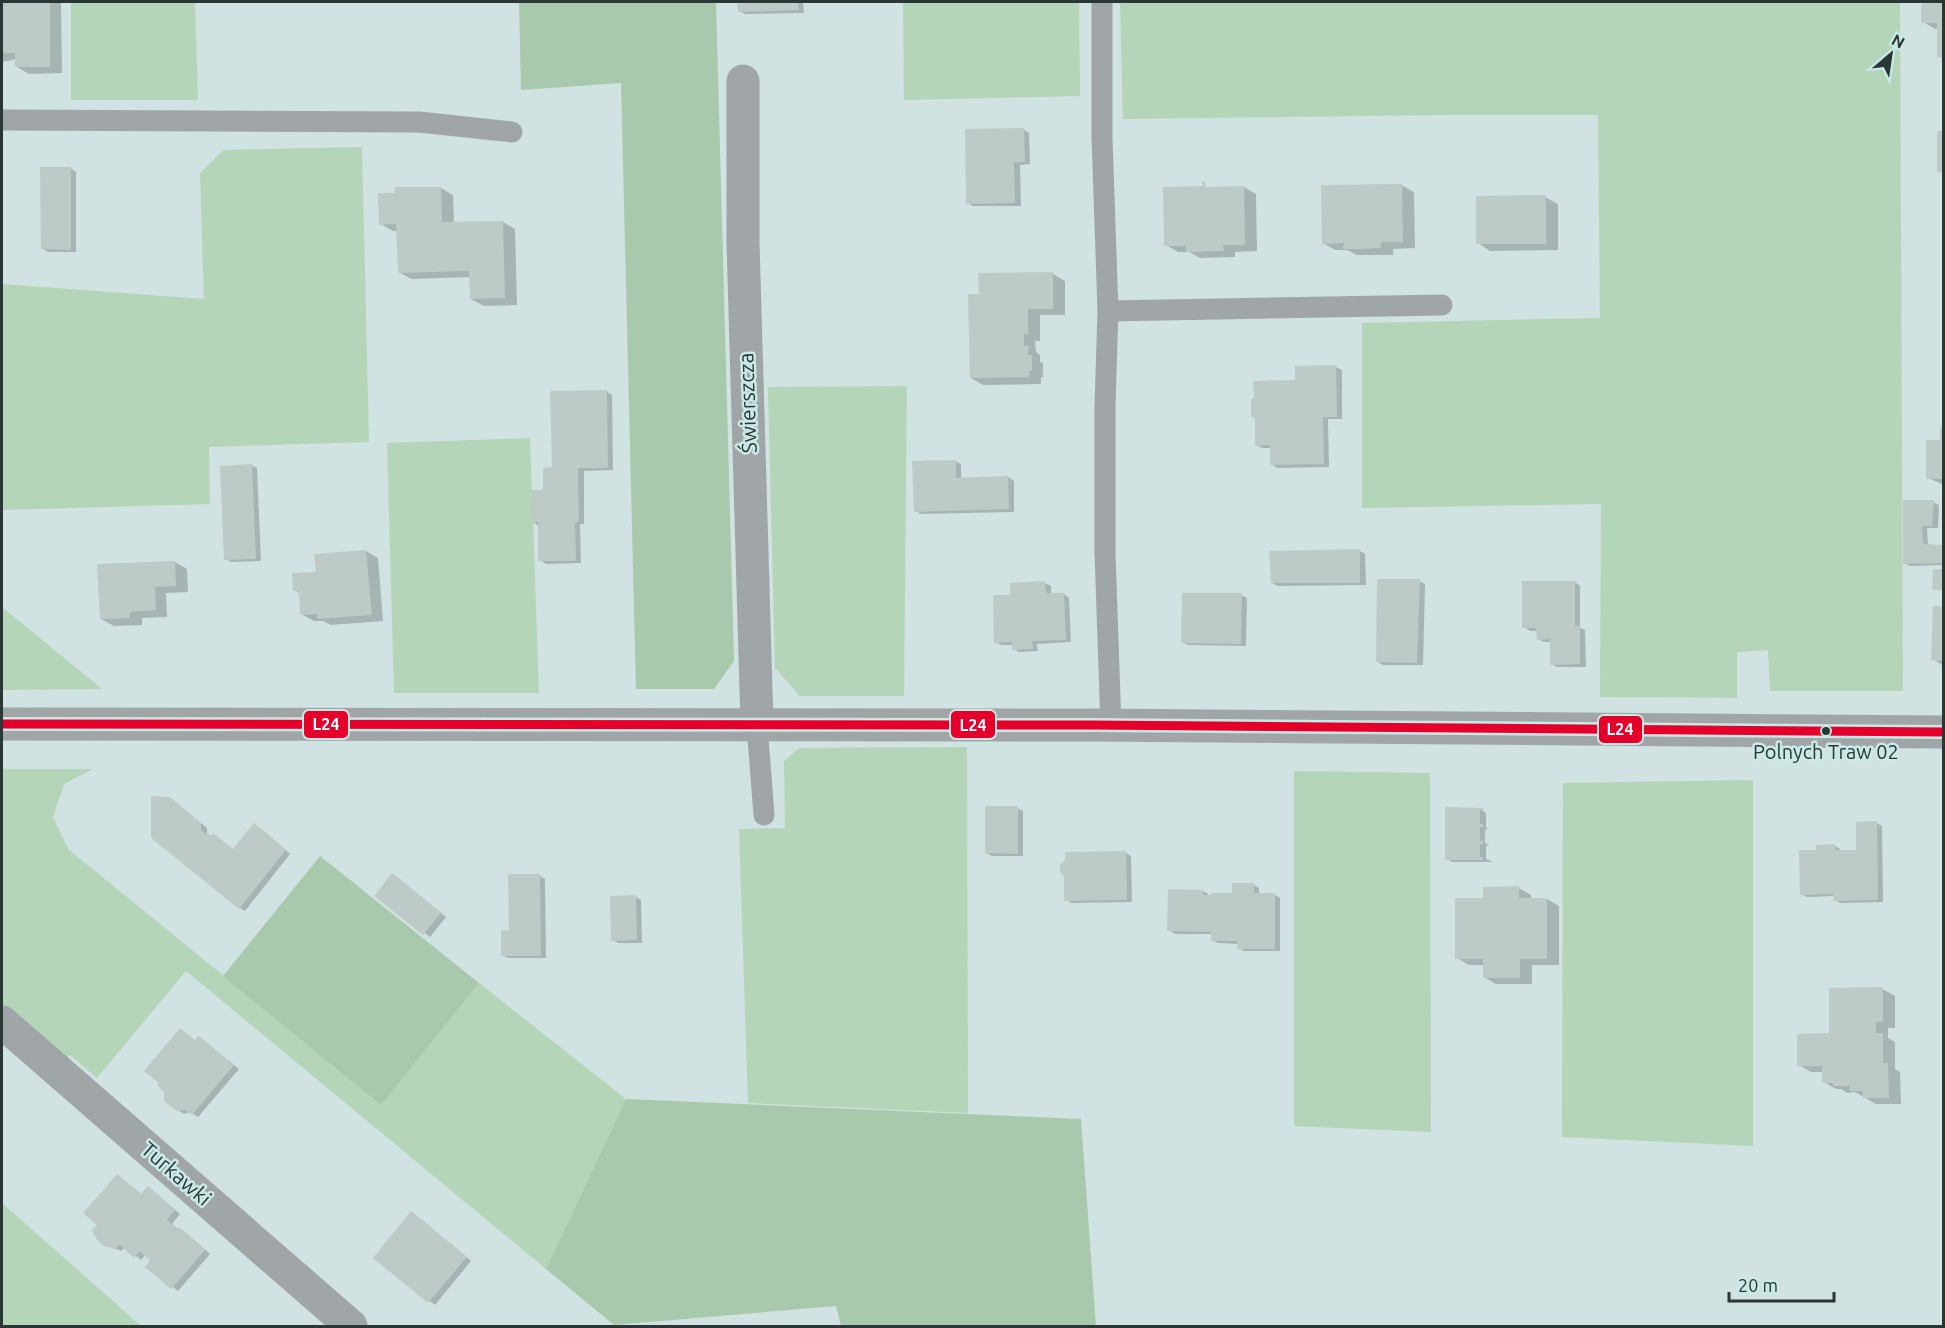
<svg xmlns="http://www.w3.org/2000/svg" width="1945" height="1328" font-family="Ubuntu,sans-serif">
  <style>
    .green { fill: #b4d5b8 }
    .forest { fill: #a9c9ac }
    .shadow { fill: #0003 }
    .building { fill: #bdcac7 }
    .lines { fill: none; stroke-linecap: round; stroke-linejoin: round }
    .service { stroke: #a0a6a8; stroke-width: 21 }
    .minor { stroke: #a0a6a8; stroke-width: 33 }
    .bus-1-casing { stroke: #c9e9e7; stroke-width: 14 }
    .bus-1 { stroke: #e4002b; stroke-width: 9 }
    .bus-dot { fill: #2b3736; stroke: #c9e9e7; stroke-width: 2 }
    .labels { text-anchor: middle; stroke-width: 5; stroke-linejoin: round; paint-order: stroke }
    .bus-label { font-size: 20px; fill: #2b3736; stroke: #c9e9e7 }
    .street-label { font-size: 21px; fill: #2b3736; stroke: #c9e9e7 }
    .line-badge { stroke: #c9e9e7; stroke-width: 2 }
    .badge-label { font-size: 16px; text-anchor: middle; font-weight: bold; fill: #fff }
  </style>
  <rect width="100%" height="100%" fill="#d0e2e1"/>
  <!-- green -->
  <g class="green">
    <polygon points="71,2 195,2 198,100 71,100"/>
    <polygon points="903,2 1079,2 1080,96 904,100"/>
    <polygon points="1120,2 1900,2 1903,691 1770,691 1768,650 1737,652 1737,698 1600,697 1601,504 1362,508 1362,323 1600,318 1598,115 1443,115 1123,119"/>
    <polygon points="362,147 369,442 209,447 210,504 2,510 2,284 204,299 200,173 224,150"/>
    <polygon points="907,386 904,696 800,696 775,668 768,387"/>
    <polygon points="530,438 539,693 394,693 387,443"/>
    <polygon points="2,607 102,689 2,690"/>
    <polygon points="967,747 968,1113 748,1103 739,829 785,828 784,761 799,748"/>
    <polygon points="2,769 93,769 64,784 53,817 68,849 381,1104 479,983 626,1099 546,1269 186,971 97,1078 70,1055 65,1060 2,1005"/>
    <polygon points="1294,771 1430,773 1431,1132 1294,1126"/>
    <polygon points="1753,780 1753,1146 1562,1137 1563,783"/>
    <polygon points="2,1203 141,1326 2,1326"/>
  </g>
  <!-- forest -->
  <g class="forest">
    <polygon points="519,2 716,2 734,661 714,689 636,689 621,83 521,90"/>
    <polygon points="320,856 479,983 381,1105 223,976"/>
    <polygon points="626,1099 1081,1119 1096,1326 841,1326 836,1306 614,1325 546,1269"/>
  </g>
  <!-- shadow -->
  <g class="shadow">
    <polygon points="2,2 61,2 62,73 29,74 17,67 17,59 2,62"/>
    <polygon points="739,2 803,2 804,13 745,14 739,11"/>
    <polygon points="1923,2 1944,2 1944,59 1939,56 1939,29 1935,29 1923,22"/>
    <polygon points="1024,130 1029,133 1030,164 1020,165 1021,206 973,206 968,203"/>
    <polygon points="70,168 76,172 76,252 48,252 42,248"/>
    <polygon points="1401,185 1414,192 1415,248 1393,249 1393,255 1357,255 1347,250 1335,250 1323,243"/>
    <polygon points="1244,187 1256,194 1257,251 1235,252 1235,257 1200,258 1189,252 1178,252 1166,245 1165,189"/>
    <polygon points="441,188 453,195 454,223 503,222 515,229 517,305 484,306 471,299 471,277 411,279 399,272 398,231 393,231 381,224"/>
    <polygon points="1545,197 1558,204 1558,250 1490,251 1478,243"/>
    <polygon points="1053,274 1065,281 1065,315 1040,315 1040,341 1035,341 1036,352 1040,355 1040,362 1043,363 1043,377 1041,377 1041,384 983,385 971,378 980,295"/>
    <polygon points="1336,367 1342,370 1342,419 1328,419 1329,467 1277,468 1272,464 1271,448 1262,448 1257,445 1256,418 1253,417"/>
    <polygon points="606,391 612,395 613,470 584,471 584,524 580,524 581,563 546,564 540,560 539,526 533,522 553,469"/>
    <polygon points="1944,428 1944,485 1928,478 1942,441"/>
    <polygon points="955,461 961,464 961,479 1008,477 1014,481 1014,512 921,514 916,511"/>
    <polygon points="251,465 257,468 261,561 231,562 226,559"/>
    <polygon points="1933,502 1939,505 1938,528 1927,528 1928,546 1944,546 1944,565 1910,566 1904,563"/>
    <polygon points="366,551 378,558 383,621 331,625 323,621 314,621 301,614 301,594 294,590 317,573"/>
    <polygon points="1360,551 1365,554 1366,585 1278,586 1272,583"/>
    <polygon points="175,562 187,569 188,592 166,593 167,617 142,618 142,625 114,626 101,619"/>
    <polygon points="1419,581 1425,584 1423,665 1383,665 1377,661"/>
    <polygon points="1575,582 1580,586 1580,628 1585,630 1586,667 1557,667 1551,664 1551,642 1544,642 1538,639 1538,631 1530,631 1524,627"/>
    <polygon points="1045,583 1051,586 1051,595 1064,594 1069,598 1071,642 1037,644 1038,651 1019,652 1014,649 1014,645 1001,645 996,642 1011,596"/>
    <polygon points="1241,595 1247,598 1246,646 1188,645 1182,642"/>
    <polygon points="1944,608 1944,666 1933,659"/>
    <polygon points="176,803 207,828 207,834 234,850 260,828 290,854 245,911 240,908"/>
    <polygon points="1017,808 1023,811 1023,856 992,856 986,853"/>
    <polygon points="1480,809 1486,813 1486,827 1488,829 1485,830 1485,843 1489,845 1486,846 1486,859 1493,862 1452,862 1447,859"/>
    <polygon points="1876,823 1882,826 1883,902 1840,903 1835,900 1835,896 1807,897 1801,894 1818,851 1835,846 1840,849 1840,852 1857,852"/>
    <polygon points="1126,853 1131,856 1132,902 1072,903 1066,900"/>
    <polygon points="540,876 545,879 546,958 508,958 502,955 510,932"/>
    <polygon points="398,878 446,917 430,937 376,896"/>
    <polygon points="1254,885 1259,888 1259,894 1274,894 1280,898 1280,951 1244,951 1239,948 1239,944 1218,943 1212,940 1212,934 1175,934 1169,930 1203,891 1208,894 1208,897 1234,894"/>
    <polygon points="1519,888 1531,895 1531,900 1547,899 1559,906 1559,965 1532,965 1532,984 1496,984 1484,977 1484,965 1469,965 1457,958 1484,900"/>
    <polygon points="636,897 641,900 642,943 618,943 613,940"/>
    <polygon points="1882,989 1895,996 1895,1028 1888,1028 1888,1038 1895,1042 1895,1069 1900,1072 1901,1104 1876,1104 1855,1092 1847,1093 1841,1089 1836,1089 1824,1082 1824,1072 1811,1072 1799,1065"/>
    <polygon points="199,1037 239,1069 198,1117 190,1112 184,1114 178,1110 196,1041"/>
    <polygon points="118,1175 142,1195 153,1191 180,1214 172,1224 179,1230 180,1229 185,1232 210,1254 178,1291 147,1267 152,1260 146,1254 141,1260 125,1247 121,1251 105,1244 99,1225"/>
    <polygon points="417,1216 471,1261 435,1305 375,1258"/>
    <polygon points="733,1325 736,1326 714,1326"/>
  </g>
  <!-- building -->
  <g class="building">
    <polygon points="2,2 50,2 50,67 15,67 15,53 2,53"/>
    <polygon points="737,2 798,2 799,10 738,12"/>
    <polygon points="1921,2 1944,2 1944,57 1937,57 1937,23 1921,23"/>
    <polygon points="1024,128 1025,162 1014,162 1015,203 966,204 965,129"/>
    <rect x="1937" y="131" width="7" height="41"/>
    <polygon points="40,167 71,167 71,250 41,249"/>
    <polygon points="1202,181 1205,181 1205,187 1244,186 1245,245 1223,245 1224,251 1186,252 1186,246 1164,246 1163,187 1203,186"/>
    <polygon points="1402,184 1403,242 1381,242 1381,248 1362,249 1343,249 1344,243 1322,244 1321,185"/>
    <polygon points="395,187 441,187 442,222 503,221 505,298 470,299 469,271 398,273 396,224 379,225 378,193 395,193"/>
    <polygon points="1546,195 1546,244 1476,244 1476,196"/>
    <polygon points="1053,272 1053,309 1028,309 1028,335 1024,334 1024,346 1029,346 1028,355 1032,355 1032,371 1029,371 1029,377 970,378 968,294 979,294 978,273"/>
    <polygon points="1336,365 1337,417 1323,417 1324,464 1270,465 1270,445 1255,446 1255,417 1251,417 1251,399 1254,398 1253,381 1295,380 1295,366"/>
    <polygon points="607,390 608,468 578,468 579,522 575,522 576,561 538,561 538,522 532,523 531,490 543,490 543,468 552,467 550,391"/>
    <polygon points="1940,427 1944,427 1944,479 1926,479 1926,440 1940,440"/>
    <polygon points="956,460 956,478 1008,476 1009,509 914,512 912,461"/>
    <polygon points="252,464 256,559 224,560 220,466"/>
    <polygon points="1903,500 1934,500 1932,526 1922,526 1923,544 1944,545 1944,563 1903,564"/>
    <polygon points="1360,549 1360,583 1271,583 1269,551"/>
    <polygon points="366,550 372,615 317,619 317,614 300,615 299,591 293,591 292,573 316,572 314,554"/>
    <polygon points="175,561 176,586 155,587 156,610 130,612 130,618 100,619 97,564"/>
    <polygon points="1933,569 1944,569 1944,590 1932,590"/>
    <polygon points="1377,579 1420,579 1417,663 1376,662"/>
    <polygon points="1045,581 1046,593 1064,593 1066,640 1032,641 1033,649 1012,650 1012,642 994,643 993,595 1010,595 1010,583"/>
    <polygon points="1522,581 1575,581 1575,626 1580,626 1580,664 1550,665 1550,639 1537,640 1536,628 1522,628"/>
    <polygon points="1182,593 1242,593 1241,644 1181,643"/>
    <polygon points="1933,606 1944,607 1944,661 1931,660"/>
    <polygon points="151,796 170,797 201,823 201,830 210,837 213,833 233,849 254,823 286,850 239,909 151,838"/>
    <polygon points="985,806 1018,806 1018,854 985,853"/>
    <polygon points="1445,807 1483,808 1483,810 1480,810 1480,824 1483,824 1483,827 1480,827 1480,841 1483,840 1483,844 1480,844 1480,857 1483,857 1483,860 1445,860"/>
    <polygon points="1877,821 1878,900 1833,901 1833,894 1800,895 1799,850 1816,850 1816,845 1835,844 1835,850 1856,850 1856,822"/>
    <polygon points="1126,851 1127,900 1064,901 1064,877 1060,872 1060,865 1065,860 1065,852"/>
    <polygon points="392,873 441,913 423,935 374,896"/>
    <polygon points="508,874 540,874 541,956 501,956 501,930 509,931"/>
    <polygon points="1232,883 1254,883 1254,893 1275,893 1275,949 1237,949 1237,941 1211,941 1211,932 1167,931 1168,889 1203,890 1203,895 1211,895 1211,893 1232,893"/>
    <polygon points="1519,886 1519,898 1547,898 1547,959 1520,959 1520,978 1483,978 1483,959 1455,959 1455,898 1483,898 1483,887"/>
    <polygon points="636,895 637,940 611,941 610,896"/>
    <polygon points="1883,987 1883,1022 1876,1022 1876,1033 1883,1033 1883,1063 1888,1063 1889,1098 1862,1098 1863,1091 1850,1091 1850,1086 1833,1086 1833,1083 1822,1083 1822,1066 1797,1066 1797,1034 1829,1033 1829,988"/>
    <polygon points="180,1028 195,1040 199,1036 234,1065 192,1115 185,1110 177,1111 164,1101 164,1092 157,1085 159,1083 144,1071"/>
    <polygon points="117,1174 141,1194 148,1186 175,1210 167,1220 177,1229 179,1227 205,1250 171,1289 145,1267 150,1260 140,1251 134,1258 119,1244 115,1249 104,1246 97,1240 92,1230 97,1225 83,1213"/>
    <polygon points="411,1211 467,1257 428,1303 373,1258"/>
  </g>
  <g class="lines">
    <!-- service -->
    <g class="service">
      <polyline points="1102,2 1102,138 1108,311 1105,405 1105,553 1111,726"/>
      <polyline points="2,120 419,122 512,132"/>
      <polyline points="1108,311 1442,305"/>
      <polyline points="757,725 764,815"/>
    </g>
    <!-- minor -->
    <g class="minor">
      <polyline points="743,81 743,242 757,725"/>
      <polyline points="2,724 1092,725 1944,732"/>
      <polyline points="2,1022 351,1326"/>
    </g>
    <!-- bus-1 casing -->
    <g class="bus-1-casing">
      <polyline id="bus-1" points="2,724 1092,725 1944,732"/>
    </g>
    <!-- bus-1 -->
    <use href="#bus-1" class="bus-1"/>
  </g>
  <!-- markers -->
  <circle class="bus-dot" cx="1826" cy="731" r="5"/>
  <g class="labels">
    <!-- bus labels -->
    <g class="bus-label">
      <text x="1826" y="759">Polnych Traw 02</text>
    </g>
    <!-- street labels -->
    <g class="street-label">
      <text transform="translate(748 403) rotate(-92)" y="7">Świerszcza</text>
      <text transform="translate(176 1174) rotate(41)" y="7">Turkawki</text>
    </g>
  </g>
  <g class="line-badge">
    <rect x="303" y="710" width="46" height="29" rx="6" fill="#e4002b"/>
    <rect x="950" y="710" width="46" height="29" rx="6" fill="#e4002b"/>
    <rect x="1598" y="715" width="45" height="29" rx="6" fill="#e4002b"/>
  </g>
  <g class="badge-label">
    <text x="326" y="730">L24</text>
    <text x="973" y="731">L24</text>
    <text x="1620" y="735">L24</text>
  </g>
  <!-- border -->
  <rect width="1945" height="1328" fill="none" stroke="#2b3736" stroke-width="6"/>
  <!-- north arrow -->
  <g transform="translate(1891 54) rotate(29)" stroke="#c9e9e7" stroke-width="4.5" paint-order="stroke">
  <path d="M0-4.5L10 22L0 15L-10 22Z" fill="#2b3736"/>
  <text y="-9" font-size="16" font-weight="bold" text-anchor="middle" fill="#2b3736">N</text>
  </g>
  <!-- scale -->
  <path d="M1729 1292v9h105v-9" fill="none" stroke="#2b3736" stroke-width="3"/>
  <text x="1738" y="1292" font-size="18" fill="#2b3736" stroke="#c9e9e7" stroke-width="4.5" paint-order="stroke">20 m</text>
</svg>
